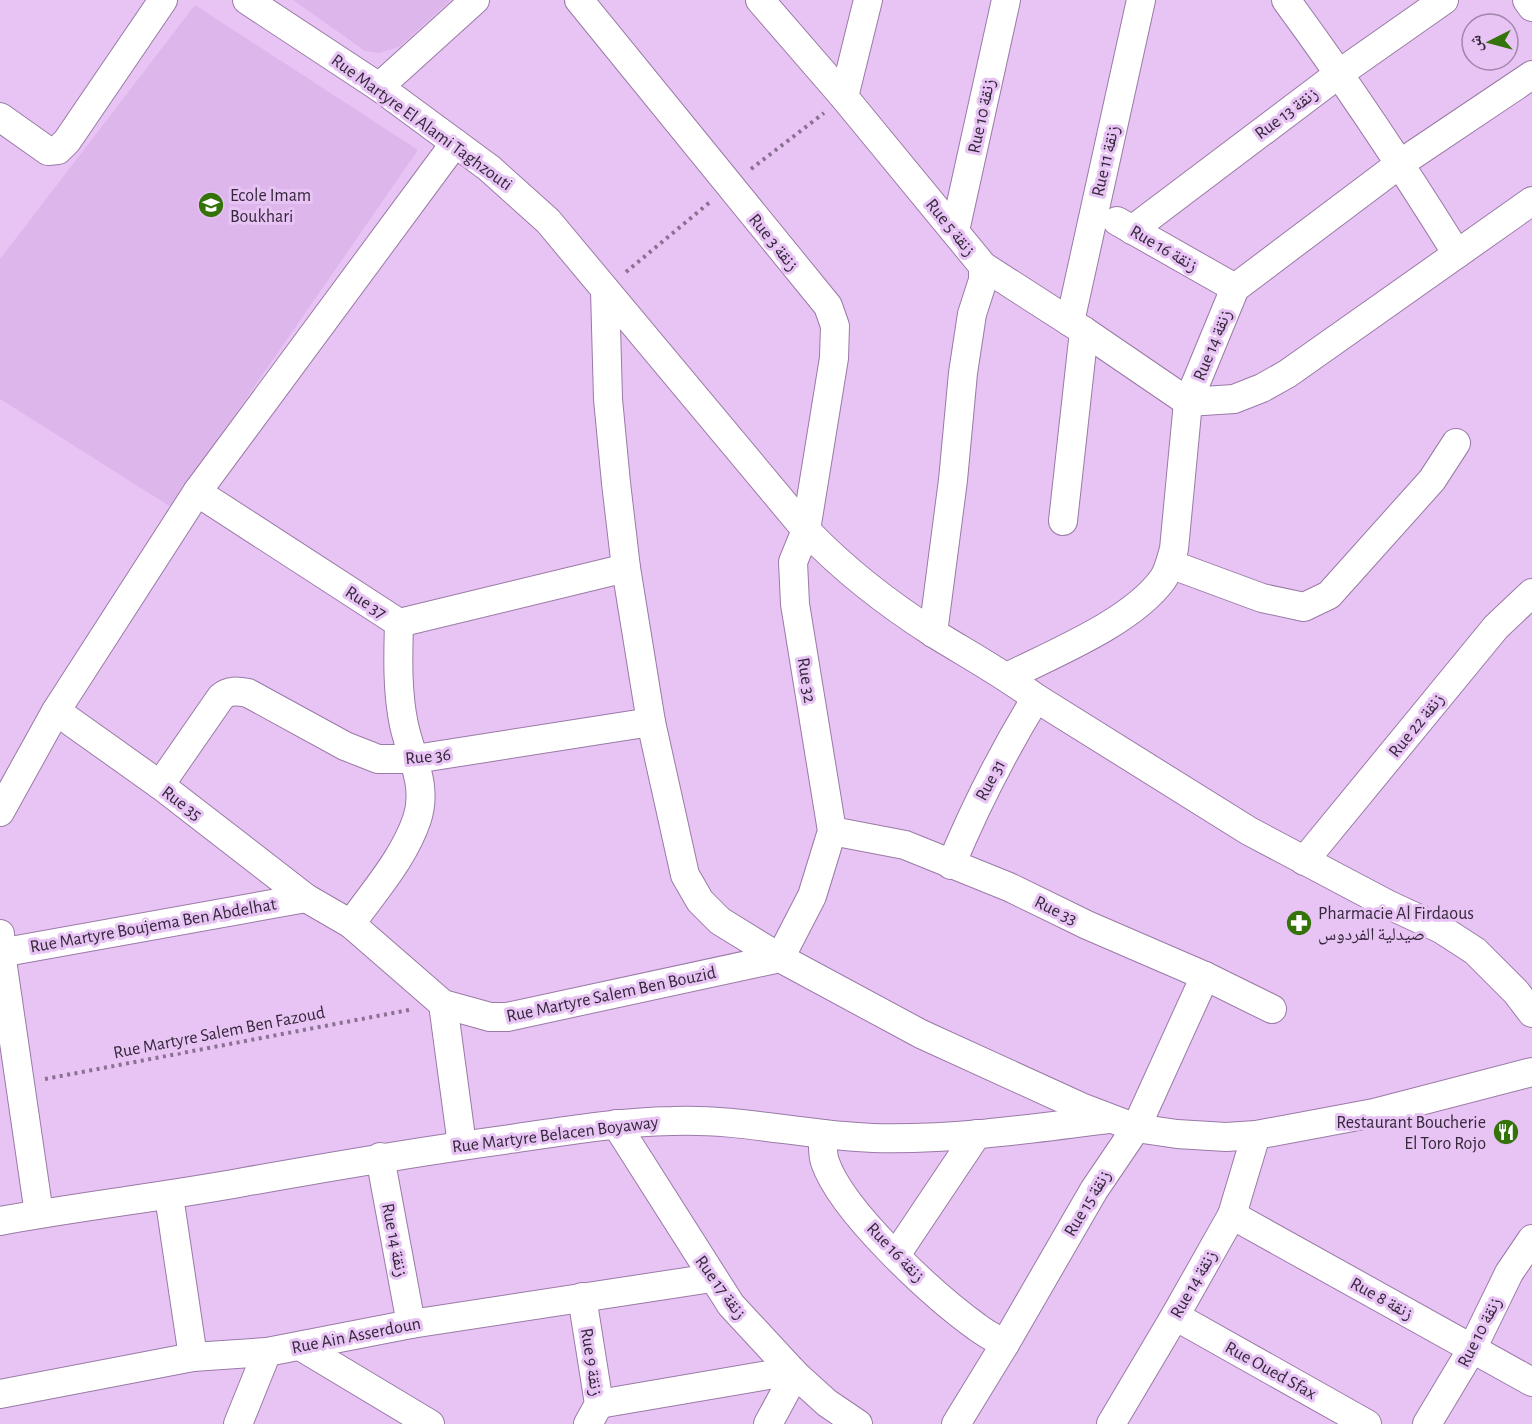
<svg xmlns="http://www.w3.org/2000/svg" width="1532" height="1424" font-family="'Alegreya Sans','Noto Naskh Arabic',sans-serif">
  <style>
    .built { fill: #ddb6ec }
    .lines { fill: none; stroke-linecap: round; stroke-linejoin: round }
    .minor-casing { stroke: #9a7aa6; stroke-width: 30 }
    .path { stroke: #887191; stroke-width: 4; stroke-dasharray: 3 4.5; stroke-linecap: butt }
    .minor { stroke: #fff; stroke-width: 28 }
    .labels { text-anchor: middle; stroke-width: 6; stroke-linejoin: round; paint-order: stroke }
    .street-label { font-size: 18px; fill: #35283a; stroke: #e8c4f5 }
    .poi-label { font-size: 18px; fill: #35283a; stroke: #e8c4f5; text-anchor: start }
  </style>
  <rect width="100%" height="100%" fill="#e8c4f5"/>
  <!-- built -->
  <g class="built">
    <polygon points="293,0 451,0 399,47 379,53 365,51"/>
    <polygon points="195,5 418,150 171,507 0,399 0,259"/>
  </g>
  <g class="lines">
    <!-- minor casing -->
    <g class="minor-casing">
      <g id="minor">
        <path d="M247,0L379,87L489,168L548,221L806,530C844,570 888,604 935,634C969,655 1004,674 1036,698L1249,831L1387,904L1441,929L1475,951L1516,992L1532,1013"/>
        <polyline points="760,0 844,97 983,266 1084,331 1188,402"/>
        <path d="M1286,0C1347,83 1403,167 1457,254"/>
        <polyline points="1527,0 1532,7"/>
        <polyline points="379,87 475,0"/>
        <polyline points="844,97 868,0"/>
        <polyline points="0,117 48,151 58,150 67,141 163,0"/>
        <polyline points="1117,221 1235,288"/>
        <polyline points="1132,230 1340,73 1444,0"/>
        <polyline points="955,231 1006,0"/>
        <polyline points="605,290 608,399 616,483 626,568 651,722 685,875 700,901 720,921 780,958 921,1034 1081,1107 1136,1128 1177,1134 1226,1137 1256,1135 1374,1113 1532,1072"/>
        <polyline points="1070,322 1141,0"/>
        <polyline points="1188,402 1234,399 1262,388 1287,374 1532,201"/>
        <polyline points="197,492 399,623 626,568"/>
        <polyline points="1063,521 1084,331"/>
        <polyline points="1170,564 1262,598 1304,607 1329,595 1432,480 1456,443"/>
        <polyline points="933,633 953,480 963,373 972,314 983,280 983,266"/>
        <path d="M1007,677C1055,653 1132,622 1163,579C1169,570 1171,559 1174,549L1188,402L1235,288L1401,163L1532,75"/>
        <polyline points="56,711 160,785 306,898 351,924 443,1004 490,1017 507,1017 780,958 812,896 832,831 795,604 793,562 806,530 834,358 835,326 828,306 579,0"/>
        <path d="M160,785L221,697C229,690 237,691 248,693L345,746L378,759H415L651,722"/>
        <polyline points="0,812 56,711 197,492 455,143"/>
        <polyline points="832,831 905,845 1009,887 1087,925 1205,976 1272,1009"/>
        <polyline points="1304,861 1496,627 1532,593"/>
        <path d="M951,865C975,807 1003,752 1036,698"/>
        <path d="M351,924C374,891 404,858 417,819C428,786 411,757 404,725C397,692 398,657 399,623"/>
        <polyline points="0,934 1,953 39,1214"/>
        <polyline points="0,953 306,898"/>
        <polyline points="443,1004 462,1145"/>
        <polyline points="616,1124 731,1305 795,1374 827,1403 858,1424"/>
        <path d="M823,1134C823,1143 822,1154 825,1162C842,1212 934,1296 977,1327C986,1334 996,1339 1005,1344"/>
        <polyline points="380,1157 411,1324"/>
        <polyline points="169,1196 193,1357"/>
        <polyline points="1232,1215 1532,1382"/>
        <path d="M0,1221C81,1206 163,1197 244,1182C333,1166 421,1151 510,1139C564,1131 618,1122 672,1121C740,1118 806,1136 873,1138C952,1140 1031,1129 1108,1119"/>
        <polyline points="896,1255 977,1134"/>
        <polyline points="582,1297 599,1404 588,1424"/>
        <polyline points="1175,1316 1367,1424"/>
        <polyline points="300,1346 430,1424"/>
        <polyline points="0,1394 193,1357 267,1352 411,1324 712,1278"/>
        <polyline points="599,1404 792,1371"/>
        <polyline points="238,1424 267,1352"/>
        <polyline points="768,1424 795,1374"/>
        <polyline points="956,1424 1005,1344 1094,1190 1136,1128 1205,976"/>
        <polyline points="1111,1424 1175,1316 1232,1215 1256,1135"/>
        <polyline points="1427,1424 1472,1349 1509,1273 1532,1239"/>
      </g>
    </g>
    <!-- path -->
    <g class="path">
      <polyline points="751,169 824,113"/>
      <polyline points="626,272 710,202"/>
      <polyline points="45,1079 409,1010"/>
    </g>
    <!-- minor -->
    <use href="#minor" class="minor"/>
  </g>
  <!-- icons -->
  <defs>
    <g id="school-disc" transform="scale(1.35)"><circle r="9.5" fill="#34720a" stroke="#e8c4f5"/><path d="M0-5L7-2L0 1L-7-2ZM-4 1L0 2.5L4 1V4Q0 6-4 4Z" fill="#fff"/></g>
    <g id="pharmacy-disc" transform="scale(1.35)"><circle r="9.5" fill="#34720a" stroke="#e8c4f5"/><path d="M-2-6h4v4h4v4h-4v4h-4v-4h-4v-4h4Z" fill="#fff"/></g>
    <g id="restaurant-disc" transform="scale(1.35)"><circle r="9.5" fill="#34720a" stroke="#e8c4f5"/><path d="M-5-6h1v4h1v-4h1v4h1v-4h1v5L-1.5 .5V6h-2V.5L-5-1ZM5-6V6H3V1.5H1.5Q1.5-4 5-6Z" fill="#fff"/></g>
  </defs>
  <g fill-rule="evenodd">
    <use href="#school-disc" x="211" y="205"/>
    <use href="#pharmacy-disc" x="1299" y="923"/>
    <use href="#restaurant-disc" x="1506" y="1132"/>
  </g>
  <g class="labels">
    <!-- street labels -->
    <g class="street-label">
      <text transform="translate(1286 113) rotate(-37)" y="6">Rue 13 زنقة</text>
      <text transform="translate(981 116) rotate(-78)" y="6">Rue 10 زنقة</text>
      <text transform="translate(422 122) rotate(36)" y="6">Rue Martyre El Alami Taghzouti</text>
      <text transform="translate(1105 161) rotate(-77)" y="6">Rue 11 زنقة</text>
      <text transform="translate(951 227) rotate(51)" y="6">Rue 5 زنقة</text>
      <text transform="translate(774 242) rotate(51)" y="6">Rue 3 زنقة</text>
      <text transform="translate(1164 248) rotate(30)" y="6">Rue 16 زنقة</text>
      <text transform="translate(1212 345) rotate(-68)" y="6">Rue 14 زنقة</text>
      <text transform="translate(366 602) rotate(33)" y="6">Rue 37</text>
      <text transform="translate(807 680) rotate(81)" y="6">Rue 32</text>
      <text transform="translate(1416 725) rotate(-51)" y="6">Rue 22 زنقة</text>
      <text transform="translate(428 756) rotate(-6)" y="6">Rue 36</text>
      <text transform="translate(990 780) rotate(-62)" y="6">Rue 31</text>
      <text transform="translate(182 803) rotate(37)" y="6">Rue 35</text>
      <text transform="translate(1056 910) rotate(26)" y="6">Rue 33</text>
      <text transform="translate(153 925) rotate(-10)" y="6">Rue Martyre Boujema Ben Abdelhat</text>
      <text transform="translate(611 994) rotate(-12)" y="6">Rue Martyre Salem Ben Bouzid</text>
      <text transform="translate(219 1032) rotate(-11)" y="6">Rue Martyre Salem Ben Fazoud</text>
      <text transform="translate(555 1134) rotate(-7)" y="6">Rue Martyre Belacen Boyaway</text>
      <text transform="translate(1087 1203) rotate(-59)" y="6">Rue 15 زنقة</text>
      <text transform="translate(395 1240) rotate(79)" y="6">Rue 14 زنقة</text>
      <text transform="translate(896 1252) rotate(46)" y="6">Rue 16 زنقة</text>
      <text transform="translate(1193 1284) rotate(-60)" y="6">Rue 14 زنقة</text>
      <text transform="translate(721 1287) rotate(54)" y="6">Rue 17 زنقة</text>
      <text transform="translate(1382 1298) rotate(29)" y="6">Rue 8 زنقة</text>
      <text transform="translate(1479 1332) rotate(-63)" y="6">Rue 10 زنقة</text>
      <text transform="translate(356 1335) rotate(-11)" y="6">Rue Ain Asserdoun</text>
      <text transform="translate(592 1362) rotate(81)" y="6">Rue 9 زنقة</text>
      <text transform="translate(1271 1370) rotate(29)" y="6">Rue Oued Sfax</text>
    </g>
    <!-- poi labels -->
    <g class="poi-label">
      <text x="230" y="201">Ecole Imam<tspan x="230" dy="21">Boukhari</tspan></text>
      <text x="1318" y="919">Pharmacie Al Firdaous<tspan x="1318" dy="21">صيدلية الفردوس</tspan></text>
      <text x="1486" y="1128" text-anchor="end">Restaurant Boucherie<tspan x="1486" dy="21">El Toro Rojo</tspan></text>
    </g>
  </g>
  <!-- north arrow -->
  <g transform="translate(1490 42) rotate(264)"><circle r="28" fill="#e8c4f5" stroke="#a086aa" stroke-width="1.5"/>
  <path d="M0-4.5L10 22L0 15L-10 22Z" fill="#34720a"/>
  <text y="-9" font-size="16" font-weight="bold" text-anchor="middle" fill="#35283a">ش</text>
  </g>
</svg>
